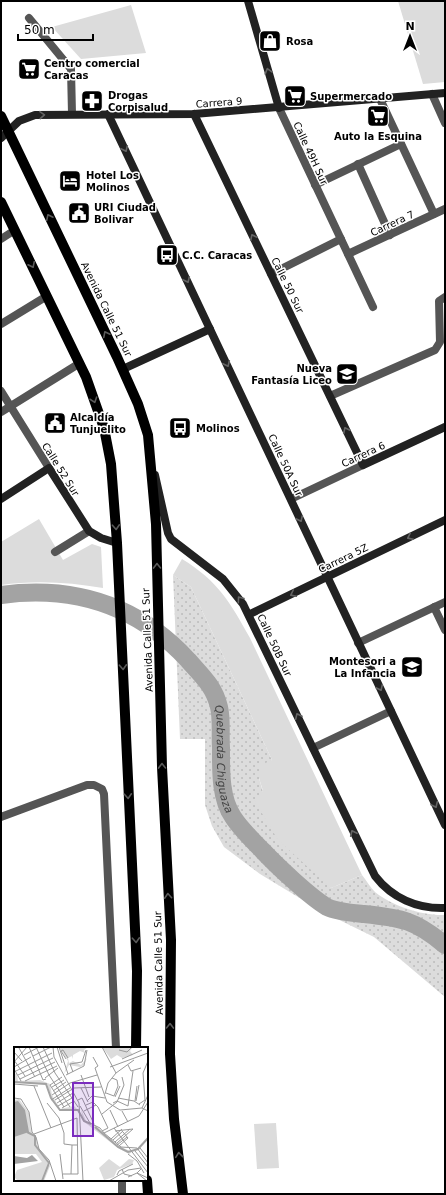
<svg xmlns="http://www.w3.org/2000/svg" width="446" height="1195" font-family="'DejaVu Sans',sans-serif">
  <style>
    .grass { fill: url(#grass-dots) }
    .green { fill: #dcdcdc }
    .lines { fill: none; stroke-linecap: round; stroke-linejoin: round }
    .river { stroke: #a3a3a3; stroke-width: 18 }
    .street { stroke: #555; stroke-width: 8 }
    .secondary { stroke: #222; stroke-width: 8 }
    .primary { stroke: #000; stroke-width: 10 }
    .oneway { stroke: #646464 }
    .oneway2 { stroke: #595959 }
    .labels { text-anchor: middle; stroke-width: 3; stroke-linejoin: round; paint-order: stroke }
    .poi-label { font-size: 10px; font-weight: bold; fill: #000; stroke: #fff; text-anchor: start }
    .street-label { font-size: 10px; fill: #000; stroke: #fff }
    .water-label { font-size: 11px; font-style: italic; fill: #444; stroke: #fff }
    .inset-river { fill: none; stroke: #a3a3a3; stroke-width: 2 }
    .inset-road { fill: none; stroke: #999; stroke-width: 1 }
    .view { fill: #7b2cbf; fill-opacity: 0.15; stroke: #7b2cbf; stroke-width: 2 }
    .inset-edge { fill: none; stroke: #000; stroke-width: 2 }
  </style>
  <defs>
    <pattern id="grass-dots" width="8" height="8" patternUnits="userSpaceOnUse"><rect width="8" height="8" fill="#dcdcdc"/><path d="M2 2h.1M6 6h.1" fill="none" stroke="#bbb" stroke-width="1.8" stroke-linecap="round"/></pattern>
  </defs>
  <rect width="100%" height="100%" fill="#fff"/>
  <!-- grass -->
  <path class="grass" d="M173,575L191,587L272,760L259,778L263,792L331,888L362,875C366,880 370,887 375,892C392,906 423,916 445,915V997L374,937L321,911L260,874L224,847L212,826L205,805V739H180Z"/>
  <!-- green -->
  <g class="green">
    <polygon points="398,1 445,2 445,82 423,84"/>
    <polygon points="131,5 146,53 81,59 52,27"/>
    <path d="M39,519L63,560L92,544L101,547L103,588C70,582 34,580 1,585V542Z"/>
    <path d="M182,559C218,581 230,602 250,638L362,875L331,888L278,840L254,800L263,791L259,778V766L272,760L191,587L173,575Z"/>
    <polygon points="276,1123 279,1168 257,1169 254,1124"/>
  </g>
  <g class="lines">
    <!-- river -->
    <path class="river" id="s1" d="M1,595C75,585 137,605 188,660C202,676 214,686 219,707C222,720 220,735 221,748C221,770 220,798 233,817C240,828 252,840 262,850C276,865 310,897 327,907C337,912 353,913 364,914C402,918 415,920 445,945"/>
    <!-- street -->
    <g class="street">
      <polyline points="29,18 71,69 72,114"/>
      <polyline points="432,94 445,123"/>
      <polyline points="380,99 434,214"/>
      <polyline points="279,108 373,307"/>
      <polyline points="358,164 390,235"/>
      <polyline points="315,185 401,144"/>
      <polyline points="1,239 15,230"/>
      <polyline points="348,254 445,209"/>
      <polyline points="271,274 341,239"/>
      <polyline points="1,324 47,296"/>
      <polyline points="1,391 49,468"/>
      <polyline points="330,396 435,350 440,342 439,301 445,297"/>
      <polyline points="1,412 80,363"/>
      <polyline points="291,499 363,465"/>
      <polyline points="55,552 89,531"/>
      <polyline points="434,607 445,630"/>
      <polyline points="358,643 445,602"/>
      <polyline points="313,748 391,711"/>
      <polyline points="1,817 87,785 94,785 102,789 104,794 116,1048"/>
      <polyline points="122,1180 122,1194"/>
    </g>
    <!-- secondary -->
    <g class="secondary">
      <polyline points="248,1 279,108"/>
      <polyline points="108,114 445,825"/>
      <polyline points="194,114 363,465 445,427"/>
      <polyline points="1,138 19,121 35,115 194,114 445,93"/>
      <polyline points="123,369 210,329"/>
      <path d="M155,475L168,533L171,539L223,579L243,604L375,876C392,898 417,909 445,908"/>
      <polyline points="1,499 49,468 89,531 101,538 117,543"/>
      <polyline points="250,614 445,520"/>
    </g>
    <!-- primary -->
    <g class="primary">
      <polyline points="1,116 117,357 138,404 148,435 156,524 162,767 171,940 170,1054 174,1119 183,1194"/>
      <polyline points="1,202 86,377 104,428 111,464 117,543 137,971 136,1048"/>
      <polyline points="147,1180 148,1194"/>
    </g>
  </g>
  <!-- one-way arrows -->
  <defs><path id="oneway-chevron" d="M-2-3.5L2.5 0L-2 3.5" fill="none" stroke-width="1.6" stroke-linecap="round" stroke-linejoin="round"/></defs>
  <g class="oneway">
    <use href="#oneway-chevron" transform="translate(268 71) rotate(-106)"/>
    <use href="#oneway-chevron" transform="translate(42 115) rotate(-3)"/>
    <use href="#oneway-chevron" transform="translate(125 149) rotate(65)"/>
    <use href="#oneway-chevron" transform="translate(253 237) rotate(-116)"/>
    <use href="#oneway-chevron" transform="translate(187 280) rotate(65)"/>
    <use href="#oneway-chevron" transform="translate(227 364) rotate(65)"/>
    <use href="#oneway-chevron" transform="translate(346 430) rotate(-116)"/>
    <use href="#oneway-chevron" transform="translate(300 519) rotate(65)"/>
    <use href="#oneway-chevron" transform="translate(410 537) rotate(154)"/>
    <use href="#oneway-chevron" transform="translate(293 594) rotate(154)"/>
    <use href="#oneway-chevron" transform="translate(240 599) rotate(-126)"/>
    <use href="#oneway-chevron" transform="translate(380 688) rotate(65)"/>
    <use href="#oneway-chevron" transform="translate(298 716) rotate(-115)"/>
    <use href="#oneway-chevron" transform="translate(435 805) rotate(65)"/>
    <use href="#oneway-chevron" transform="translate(353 833) rotate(-115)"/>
  </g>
  <g class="oneway2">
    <use href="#oneway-chevron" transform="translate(49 217) rotate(-116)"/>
    <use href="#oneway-chevron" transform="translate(32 265) rotate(64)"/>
    <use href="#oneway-chevron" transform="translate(106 334) rotate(-117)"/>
    <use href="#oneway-chevron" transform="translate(94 400) rotate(71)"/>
    <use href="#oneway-chevron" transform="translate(116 527) rotate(87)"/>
    <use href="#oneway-chevron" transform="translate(157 566) rotate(-91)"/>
    <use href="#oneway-chevron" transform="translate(123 667) rotate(87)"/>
    <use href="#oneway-chevron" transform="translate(162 766) rotate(-91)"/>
    <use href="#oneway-chevron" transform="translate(128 796) rotate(87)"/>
    <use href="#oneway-chevron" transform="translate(168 896) rotate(-94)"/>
    <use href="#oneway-chevron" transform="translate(136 940) rotate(87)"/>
    <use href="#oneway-chevron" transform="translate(170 1026) rotate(-89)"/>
    <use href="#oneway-chevron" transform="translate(179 1155) rotate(-96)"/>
  </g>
  <!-- icons -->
  <defs>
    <g id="shop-square" transform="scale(1.15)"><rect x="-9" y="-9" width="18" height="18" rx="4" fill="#000" stroke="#fff"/><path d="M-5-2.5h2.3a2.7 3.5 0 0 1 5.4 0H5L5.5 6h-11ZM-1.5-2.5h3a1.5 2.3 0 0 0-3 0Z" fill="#fff"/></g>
    <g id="supermarket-square" transform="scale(1.15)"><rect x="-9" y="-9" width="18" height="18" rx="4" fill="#000" stroke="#fff"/><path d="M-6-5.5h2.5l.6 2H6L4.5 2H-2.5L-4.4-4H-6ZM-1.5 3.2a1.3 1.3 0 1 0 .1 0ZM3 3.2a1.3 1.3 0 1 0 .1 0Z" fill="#fff"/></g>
    <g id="pharmacy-square" transform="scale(1.15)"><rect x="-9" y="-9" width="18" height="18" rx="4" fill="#000" stroke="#fff"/><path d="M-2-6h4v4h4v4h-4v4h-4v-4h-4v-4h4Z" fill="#fff"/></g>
    <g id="hotel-square" transform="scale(1.15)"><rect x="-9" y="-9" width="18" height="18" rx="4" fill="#000" stroke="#fff"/><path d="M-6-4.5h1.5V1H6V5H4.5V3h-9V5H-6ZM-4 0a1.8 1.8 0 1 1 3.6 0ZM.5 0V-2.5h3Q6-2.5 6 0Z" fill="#fff"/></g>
    <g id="civic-square" transform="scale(1.15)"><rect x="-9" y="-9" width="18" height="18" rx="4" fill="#000" stroke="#fff"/><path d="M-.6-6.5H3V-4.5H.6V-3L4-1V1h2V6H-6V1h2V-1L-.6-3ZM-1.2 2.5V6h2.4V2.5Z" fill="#fff"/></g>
    <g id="bus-square" transform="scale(1.15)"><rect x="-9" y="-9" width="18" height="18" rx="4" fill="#000" stroke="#fff"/><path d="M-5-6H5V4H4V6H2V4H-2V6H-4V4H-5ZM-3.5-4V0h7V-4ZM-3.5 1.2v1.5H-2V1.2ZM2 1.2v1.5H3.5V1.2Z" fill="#fff"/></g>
    <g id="school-square" transform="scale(1.15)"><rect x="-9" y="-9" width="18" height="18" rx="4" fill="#000" stroke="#fff"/><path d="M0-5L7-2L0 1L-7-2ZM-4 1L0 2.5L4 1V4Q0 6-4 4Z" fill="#fff"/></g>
  </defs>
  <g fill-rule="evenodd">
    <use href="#shop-square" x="270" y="41"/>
    <use href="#supermarket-square" x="29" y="69"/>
    <use href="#supermarket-square" x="295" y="96"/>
    <use href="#pharmacy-square" x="92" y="101"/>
    <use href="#supermarket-square" x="378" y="116"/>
    <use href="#hotel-square" x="70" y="181"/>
    <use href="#civic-square" x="79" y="213"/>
    <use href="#bus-square" x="167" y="255"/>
    <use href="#school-square" x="347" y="374"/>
    <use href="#civic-square" x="55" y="423"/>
    <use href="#bus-square" x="180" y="428"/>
    <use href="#school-square" x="412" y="667"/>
  </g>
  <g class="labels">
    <!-- poi labels -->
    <g class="poi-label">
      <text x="286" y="45">Rosa</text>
      <text x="44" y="67">Centro comercial<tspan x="44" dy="12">Caracas</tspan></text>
      <text x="108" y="99">Drogas<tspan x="108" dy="12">Corpisalud</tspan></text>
      <text x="310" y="100">Supermercado</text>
      <text x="378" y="140" text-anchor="middle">Auto la Esquina</text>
      <text x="86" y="179">Hotel Los<tspan x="86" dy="12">Molinos</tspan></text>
      <text x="94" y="211">URI Ciudad<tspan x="94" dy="12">Bolivar</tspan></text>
      <text x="182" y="259">C.C. Caracas</text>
      <text x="332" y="372" text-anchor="end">Nueva<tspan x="332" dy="12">Fantasía Liceo</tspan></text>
      <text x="70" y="421">Alcaldía<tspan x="70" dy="12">Tunjuelito</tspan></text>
      <text x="196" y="432">Molinos</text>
      <text x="396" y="665" text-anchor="end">Montesori a<tspan x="396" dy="12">La Infancia</tspan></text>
    </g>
    <!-- street labels -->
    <g class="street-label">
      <text transform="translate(219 102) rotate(-4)" y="4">Carrera 9</text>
      <text transform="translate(311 153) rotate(65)" y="4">Calle 49H Sur</text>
      <text transform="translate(392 223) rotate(-25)" y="4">Carrera 7</text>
      <text transform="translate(288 285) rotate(64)" y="4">Calle 50 Sur</text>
      <text transform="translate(107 309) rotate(64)" y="4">Avenida Calle 51 Sur</text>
      <text transform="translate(363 454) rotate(-25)" y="4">Carrera 6</text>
      <text transform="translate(286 465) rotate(65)" y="4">Calle 50A Sur</text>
      <text transform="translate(61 469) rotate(58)" y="4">Calle 52 Sur</text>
      <text transform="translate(343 558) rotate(-26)" y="4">Carrera 5Z</text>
      <text transform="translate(147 640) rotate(-92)" y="4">Avenida Calle 51 Sur</text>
      <text transform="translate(275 645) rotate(65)" y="4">Calle 50B Sur</text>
      <text transform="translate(158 963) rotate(-91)" y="4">Avenida Calle 51 Sur</text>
    </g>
    <!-- water labels -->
    <g class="water-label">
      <text dy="4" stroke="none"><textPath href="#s1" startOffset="316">Quebrada Chiguaza</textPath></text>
    </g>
  </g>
  <!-- overview -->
  <g transform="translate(14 1047)">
    <rect width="134" height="134" fill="#fff"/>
    <path d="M45,0H74L70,3L71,6L66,4L59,8V12L58,9L54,11L55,16L59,14L67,18L73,11L70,18L66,20L55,18L50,27L54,14ZM88,0H119L116,4L119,8L108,11L103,8L97,12ZM5,52L15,66L17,84L22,91L24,101L36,119L30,134H4L0,130L3,123L28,115L22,107H0V53ZM67,62L73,76L80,77L103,98L118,105L115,107L104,101L69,74ZM95,112L106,120L115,112L120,113L118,117L103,123L100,130L90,133L85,121Z" fill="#dcdcdc"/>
    <path d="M3,26L4,34L26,33L36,37L38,48L46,62L60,59L63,62H46L37,50L33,37L0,35V27Z" fill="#dcdcdc"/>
    <path d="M4,54L11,63L15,85L0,90V55ZM18,108L24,114L0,117V109L13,111Z" fill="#a3a3a3"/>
    <path class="inset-river" d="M0,35L32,37L37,51L46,63H64L70,74L77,77M81,80L104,100L114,105L124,102L134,91M13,85L21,89V98L35,116L28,134"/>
    <path class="inset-road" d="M15,0L29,33L32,32M22,0L35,28L56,60M29,0L41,26L64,60M39,0L40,10L65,56L69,134M43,0L48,16M45,0L54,27M88,0L102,26M5,1L21,30M105,3L113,5L117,1M0,5L8,14M10,8L25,0M19,9L37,0M79,10L84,19L81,21L93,55L106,63L128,61M52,12L47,4L49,3L54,11M108,12L128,3M0,13L11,29M0,15L13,0M114,18L117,24L127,21M0,20L17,10M96,20L134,6M0,22L7,34M0,25L38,6M59,25L56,17L68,15L72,3M4,28L39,11M52,28L70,19L73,3M67,28L75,50M48,30L36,38L50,60M31,31L44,21M6,32L41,15M11,34L43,19M0,37L24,39M20,39L37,81M38,40L50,33M67,41L74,55M39,44L52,35M92,46L100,49L104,39L103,33L98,31M91,47L94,36L102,26L120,13M38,48L56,36L83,28M134,48L128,61L134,64M101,50L106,39M0,51L7,52L15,65L18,85L22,90L25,102L35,113L42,134M104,51L120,54L126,58M37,53L56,41M41,53L60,41L87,40M64,53L68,51L80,77M73,54L78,49L91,51M121,54L123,39M122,54L125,38M33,56L45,71L50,86V97L58,98M43,56L59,46M99,56L103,54L114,59M125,57L131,53L129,26L134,14M72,58L79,55L84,60L94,81L88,84M44,59L58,51M66,59L76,76L86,81L90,86L125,69L134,55M114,59L119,24M48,61L60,54M96,63L104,80M70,64L82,58M108,64L114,75M88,67L103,55L110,38L108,30M100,81L134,126M101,84L119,82L103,96M90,86L107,100L123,101L134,116M20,87L63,71L64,127H49M97,92L108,82M99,93L109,84M101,95L116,82M103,98L113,90M105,99L114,91L109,85M126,101L134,111M121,104L134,120M46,107L49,132M114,107L123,114L130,126M108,122L110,127L118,129M127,122L123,126L133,134M57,127L58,98H64M103,128L105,124L119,117M114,130L123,126L134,131M95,134L114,123L127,121"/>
    <path class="view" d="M59,36H79V89H59Z"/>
    <rect width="134" height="134" class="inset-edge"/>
  </g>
  <!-- border -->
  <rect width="446" height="1195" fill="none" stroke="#000000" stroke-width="4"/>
  <!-- north arrow -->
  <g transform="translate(410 36)" stroke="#ffffff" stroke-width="3" paint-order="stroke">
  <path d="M0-3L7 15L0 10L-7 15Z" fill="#000000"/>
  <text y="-6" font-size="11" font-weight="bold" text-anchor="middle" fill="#000000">N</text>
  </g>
  <!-- scale -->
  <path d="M18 34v6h75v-6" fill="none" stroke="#000000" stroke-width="2"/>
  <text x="24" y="34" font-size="12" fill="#000000" stroke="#ffffff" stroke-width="3" paint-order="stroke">50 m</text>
</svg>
